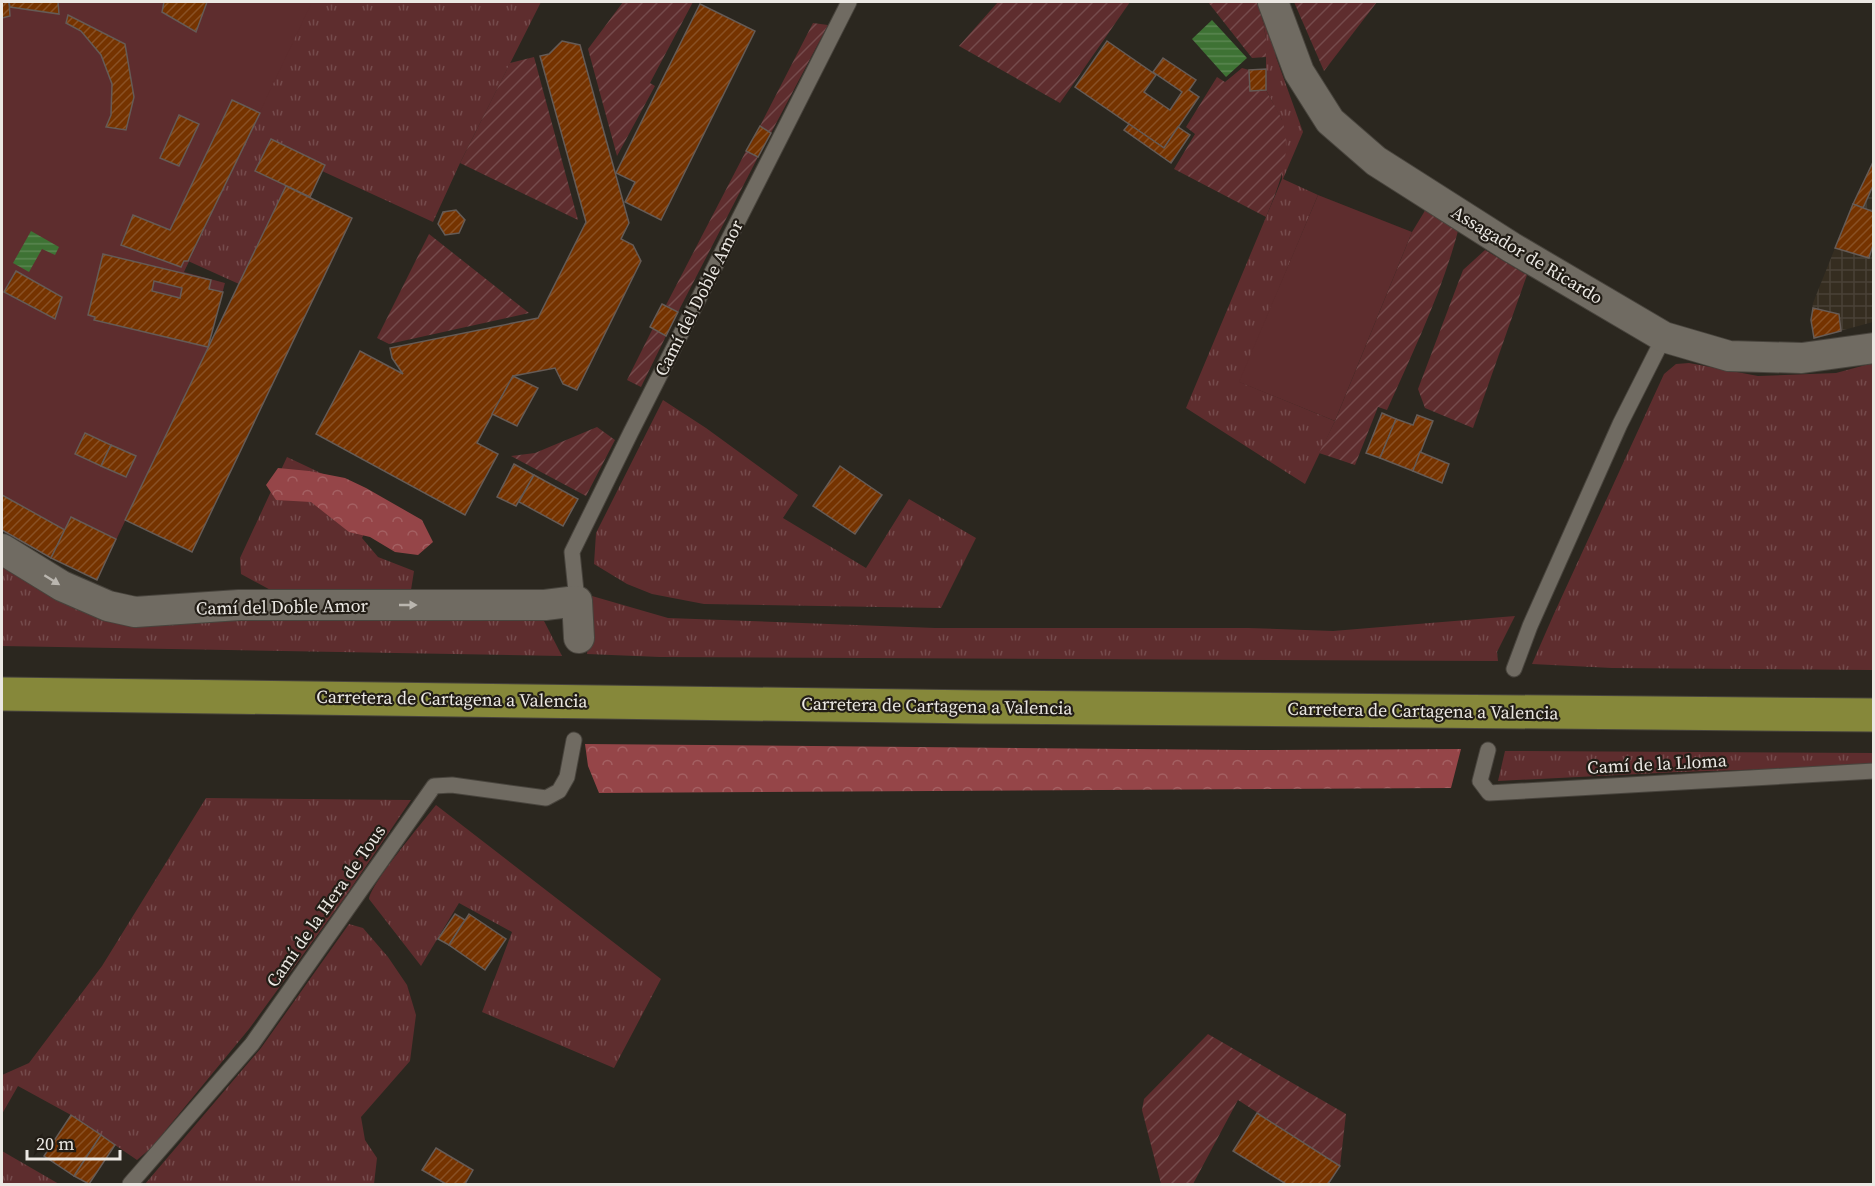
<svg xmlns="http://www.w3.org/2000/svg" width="1875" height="1186" font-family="'Source Serif 4',serif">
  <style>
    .industrial { fill: url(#industrial-grid) }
    .grass { fill: url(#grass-tufts) }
    .forest { fill: url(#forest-crowns) }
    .garden { fill: url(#garden-furrows) }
    .pitch { fill: #5e2d2e }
    .water { fill: url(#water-rules) }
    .building { fill: url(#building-hatch); stroke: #655b56; stroke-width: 1.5; fill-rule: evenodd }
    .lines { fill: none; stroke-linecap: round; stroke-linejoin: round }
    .lane-casing { stroke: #48443d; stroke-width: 17 }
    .street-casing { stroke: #48443d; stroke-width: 32 }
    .highway-casing { stroke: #48443d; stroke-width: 35 }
    .lane { stroke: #706b62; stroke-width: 15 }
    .street { stroke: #706b62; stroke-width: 30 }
    .highway { stroke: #86883a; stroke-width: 33 }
    .oneway { fill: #bab6af }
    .labels { text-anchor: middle; stroke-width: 4.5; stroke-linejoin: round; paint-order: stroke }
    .street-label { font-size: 18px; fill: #ebe8e3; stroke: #221d16 }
  </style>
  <defs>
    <pattern id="industrial-grid" width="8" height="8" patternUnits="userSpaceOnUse" patternTransform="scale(1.5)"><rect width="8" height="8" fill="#352d20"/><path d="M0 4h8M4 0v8" fill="none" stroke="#494136"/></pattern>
    <pattern id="grass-tufts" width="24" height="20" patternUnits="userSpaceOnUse" patternTransform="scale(1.5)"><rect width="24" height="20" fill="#5e2d2e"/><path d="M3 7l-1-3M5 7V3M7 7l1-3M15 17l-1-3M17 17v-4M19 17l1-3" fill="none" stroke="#754b4c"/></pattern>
    <pattern id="forest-crowns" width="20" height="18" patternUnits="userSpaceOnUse" patternTransform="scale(1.5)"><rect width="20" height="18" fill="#954548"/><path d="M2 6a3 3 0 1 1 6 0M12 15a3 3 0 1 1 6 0" fill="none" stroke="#a46062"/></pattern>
    <pattern id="garden-furrows" width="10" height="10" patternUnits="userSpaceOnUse" patternTransform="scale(1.5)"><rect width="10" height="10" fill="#5e2d2e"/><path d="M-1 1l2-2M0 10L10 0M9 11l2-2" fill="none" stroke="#754b4c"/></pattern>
    <pattern id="water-rules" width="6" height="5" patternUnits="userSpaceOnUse" patternTransform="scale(1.5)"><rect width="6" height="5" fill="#3e7234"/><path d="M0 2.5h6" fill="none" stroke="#5a8651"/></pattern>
    <pattern id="building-hatch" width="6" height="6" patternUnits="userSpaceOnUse" patternTransform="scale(1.5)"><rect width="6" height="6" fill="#753300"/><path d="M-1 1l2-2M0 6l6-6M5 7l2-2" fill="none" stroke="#895125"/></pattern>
  </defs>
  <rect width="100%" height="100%" fill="#2b271f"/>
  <!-- industrial -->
  <polygon class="industrial" points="1873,160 1873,322 1814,338 1811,320 1813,303 1835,248"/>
  <!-- grass -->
  <g class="grass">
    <polygon points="234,2 541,2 460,163 433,222 322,171 325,165 271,139 255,171 286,186 239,284 188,261 260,113"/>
    <polygon points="1259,2 1271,29 1276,57 1303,132 1283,179 1318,195 1240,382 1335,421 1305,484 1186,408 1282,179 1282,120 1266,90 1266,38"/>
    <polygon points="1689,363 1758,376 1836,373 1873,363 1873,670 1612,668 1532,664 1553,616 1664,374 1676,364"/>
    <polygon points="663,400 706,428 798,495 783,518 866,568 909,499 976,538 941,608 704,604 652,594 627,584 594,564 596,533"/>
    <polygon points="287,457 380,501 362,538 378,557 414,571 411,590 276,593 241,574 240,558"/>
    <polygon points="2,559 188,619 543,619 562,656 2,646"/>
    <polygon points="592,596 668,618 935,628 1248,628 1333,631 1515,616 1497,652 1498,661 660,657 587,654"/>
    <polygon points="1505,751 1873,753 1873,766 1678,772 1498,781"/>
    <polygon points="206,798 411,800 345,897 249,1029 151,1148 137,1160 71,1115 18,1086 2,1114 2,1075 29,1063 102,966"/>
    <path d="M436,805L661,979L614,1068L482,1012L512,932L459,903L421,966L369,899C372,882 422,823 436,805Z"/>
    <polygon points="349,924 363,928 388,957 407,985 416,1015 410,1061 361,1117 365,1140 377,1158 374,1184 145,1184 261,1048"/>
    <polygon points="2,1151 59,1184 2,1184"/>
  </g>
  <!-- forest -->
  <g class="forest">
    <polygon points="278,468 309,471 345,478 366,488 422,520 433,542 418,555 395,552 370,537 349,532 311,502 276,500 266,485"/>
    <polygon points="585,744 1247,750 1461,749 1451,788 599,793 588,766"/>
  </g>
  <!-- garden -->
  <g class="garden">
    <polygon points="623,2 693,2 650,83 655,86 617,156 588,49"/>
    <polygon points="998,2 1130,2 1060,103 959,46"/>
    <polygon points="1208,2 1259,2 1266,38 1266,57 1252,58"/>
    <polygon points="1294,2 1377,2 1324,71"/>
    <polygon points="813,23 828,25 771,133 760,126"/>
    <polygon points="534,57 578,220 460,163 510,63"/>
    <path d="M1242,68L1249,70L1250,90H1266C1271,100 1278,110 1282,120C1293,153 1279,186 1266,217L1174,169L1195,134L1186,127L1217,77L1225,82Z"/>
    <polygon points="746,151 758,157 678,312 666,305"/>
    <path d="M1426,209L1458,231C1442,292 1413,352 1387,410L1378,407L1355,465L1319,453L1335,421L1412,232Z"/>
    <polygon points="429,234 529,313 389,344 377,338"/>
    <polygon points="1485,250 1527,275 1473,428 1425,408 1418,389 1463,270"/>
    <polygon points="653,328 666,336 641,387 627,380"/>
    <polygon points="597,427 615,440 586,496 511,456 535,453"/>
    <polygon points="1208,1034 1346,1114 1340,1166 1238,1100 1193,1184 1161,1184 1142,1110 1144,1099"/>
  </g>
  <!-- pitch -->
  <g class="pitch">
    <polygon points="2,2 312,2 184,272 225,283 208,347 97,580 2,530"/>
    <polygon points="1318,195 1412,232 1335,421 1239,382"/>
  </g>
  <!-- water -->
  <g class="water">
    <polygon points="1212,20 1247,58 1226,77 1192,39"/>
    <polygon points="31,231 59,247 55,255 42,249 29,272 13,263"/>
  </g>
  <!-- building -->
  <g class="building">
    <polygon points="2,2 9,2 10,16 2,18"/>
    <polygon points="9,2 58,2 59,14 10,7"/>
    <polygon points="164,2 207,2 196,32 162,12"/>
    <polygon points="700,4 755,31 661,220 625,202 635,182 616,173"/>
    <polygon points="68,15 125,44 134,97 126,130 106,127 111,115 112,84 101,55 81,31 66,23"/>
    <polygon points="562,41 580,45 629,223 621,239 633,245 641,261 577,390 563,384 555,368 513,376 477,443 498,454 465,515 316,434 360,351 403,374 392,358 390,348 538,318 586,222 540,56 549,54"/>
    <polygon points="1107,41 1156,75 1144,92 1170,110 1182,92 1153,72 1163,58 1196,80 1189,90 1199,97 1164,148 1075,87"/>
    <polygon points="1266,69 1266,90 1250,91 1249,70"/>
    <polygon points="232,100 260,113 188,261 184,261 181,267 121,245 133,215 170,230"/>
    <polygon points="179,115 199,124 179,166 160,158"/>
    <polygon points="1129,124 1164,148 1178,127 1190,135 1171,163 1124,130"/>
    <polygon points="760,126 771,133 758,157 746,151"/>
    <polygon points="271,139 325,165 310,197 255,171"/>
    <polygon points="1874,160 1874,189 1872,188 1863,208 1853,204"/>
    <polygon points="286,186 352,218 192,552 125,520"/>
    <polygon points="1853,204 1874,212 1874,242 1869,258 1835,248"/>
    <polygon points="456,210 465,220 459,233 445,235 438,224 443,212"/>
    <path d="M103,254L211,280L209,289L223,292L208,347L94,320L95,317L88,315ZM154,281L182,288L180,298L152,291Z"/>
    <polygon points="16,271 62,297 55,319 4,292"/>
    <polygon points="662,304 678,312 666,336 650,327"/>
    <polygon points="1813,308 1839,314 1841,331 1814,338 1811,320"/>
    <polygon points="513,376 538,388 517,426 492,414"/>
    <polygon points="1382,413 1396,419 1380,458 1366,453"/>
    <polygon points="1417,415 1433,421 1413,471 1380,458 1396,419 1413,425"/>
    <polygon points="85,433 111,445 101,466 75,454"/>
    <polygon points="111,445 136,456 126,477 101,466"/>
    <polygon points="1420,452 1449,464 1442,483 1413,471"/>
    <polygon points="514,464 534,475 516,506 497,497"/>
    <polygon points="840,466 882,495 855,534 813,506"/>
    <polygon points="534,475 578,499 563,526 519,502"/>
    <polygon points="2,495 65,530 51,558 2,530"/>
    <polygon points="71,517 116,539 97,580 51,558"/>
    <polygon points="455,914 465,920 449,945 438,939"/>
    <polygon points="469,914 506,939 485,970 449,945"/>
    <polygon points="1257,1113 1340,1166 1328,1184 1286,1184 1233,1151"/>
    <polygon points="71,1115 101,1135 74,1176 44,1156"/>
    <polygon points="101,1135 115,1145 89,1184 74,1176"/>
    <polygon points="436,1148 473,1170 465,1184 446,1184 422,1170"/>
  </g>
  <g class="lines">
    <!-- lane casing -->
    <g class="lane-casing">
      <g id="lane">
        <polyline points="577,601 572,552 631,432 849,2"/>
        <polyline points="1514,669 1530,626 1620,424 1664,337"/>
        <polyline points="1488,750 1480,781 1489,793 1874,771"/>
        <polyline points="130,1184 252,1044 434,786 452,785 546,798 559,791 567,777 574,740"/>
      </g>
    </g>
    <!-- street casing -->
    <g class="street-casing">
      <g id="street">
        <polyline points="1273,2 1299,72 1330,121 1376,161 1511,247 1664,337 1729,356 1802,358 1874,348"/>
        <polyline points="2,549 62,586 108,606 135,612 239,605 545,605 577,601 579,638"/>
      </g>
    </g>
    <!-- highway casing -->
    <g class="highway-casing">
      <polyline id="highway" points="2,694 980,707 1874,715"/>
    </g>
    <!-- lane -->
    <use href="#lane" class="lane"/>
    <!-- street -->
    <use href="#street" class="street"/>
    <!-- highway -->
    <use href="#highway" class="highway"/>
  </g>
  <!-- one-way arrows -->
  <defs><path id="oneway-solid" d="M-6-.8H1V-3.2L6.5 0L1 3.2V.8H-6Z" transform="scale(1.5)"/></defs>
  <g class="oneway">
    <use href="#oneway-solid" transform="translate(52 580) rotate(32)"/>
    <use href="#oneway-solid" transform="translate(408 605)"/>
  </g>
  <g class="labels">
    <!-- street labels -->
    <g class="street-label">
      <text transform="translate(1527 255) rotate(31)" y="6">Assagador de Ricardo</text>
      <text transform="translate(699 298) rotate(-63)" y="6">Camí del Doble Amor</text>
      <text transform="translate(282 607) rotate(-1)" y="6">Camí del Doble Amor</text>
      <text transform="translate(452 699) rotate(1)" y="6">Carretera de Cartagena a Valencia</text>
      <text transform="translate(937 706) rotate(1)" y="6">Carretera de Cartagena a Valencia</text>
      <text transform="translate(1423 711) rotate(1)" y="6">Carretera de Cartagena a Valencia</text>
      <text transform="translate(1657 764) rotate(-3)" y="6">Camí de la Lloma</text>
      <text transform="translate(326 906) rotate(-55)" y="6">Camí de la Hera de Tous</text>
    </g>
  </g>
  <!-- border -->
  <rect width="1875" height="1186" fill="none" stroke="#ebe8e3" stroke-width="6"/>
  <!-- scale -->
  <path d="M27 1150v9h93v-9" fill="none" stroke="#ebe8e3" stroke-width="3"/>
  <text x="36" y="1150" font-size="18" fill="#ebe8e3" stroke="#221d16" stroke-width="4.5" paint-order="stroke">20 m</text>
</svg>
